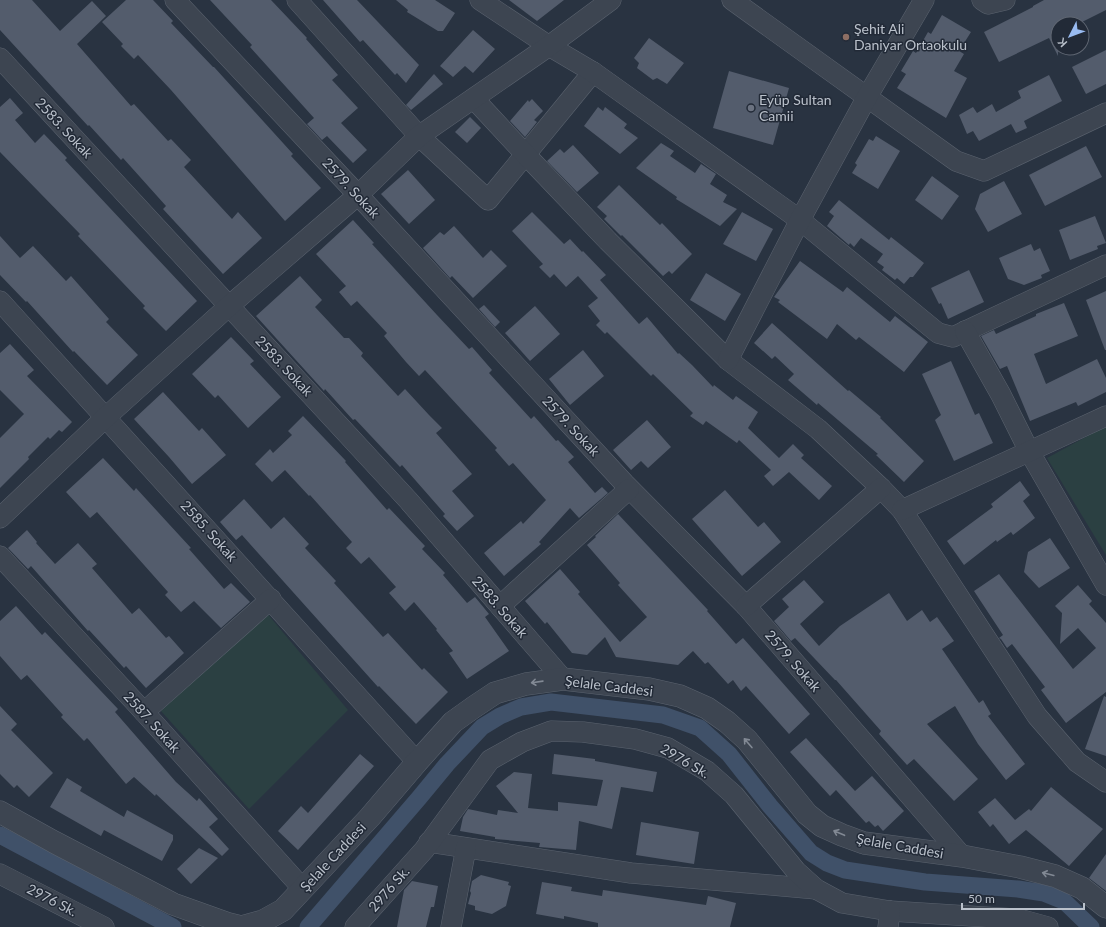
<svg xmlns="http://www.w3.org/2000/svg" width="1106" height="927" font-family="Lato,sans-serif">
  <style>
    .green { fill: #2b4042 }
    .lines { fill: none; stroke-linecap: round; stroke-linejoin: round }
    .canal { stroke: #405169; stroke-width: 17 }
    .building { fill: #535c6c }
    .minor-casing { stroke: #5b636f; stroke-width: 21 }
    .tertiary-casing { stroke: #5b636f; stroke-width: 23 }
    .minor { stroke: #3d4551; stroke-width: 20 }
    .tertiary { stroke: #3d4551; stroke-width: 22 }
    .oneway { stroke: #828994 }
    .education-dot { fill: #8d6e63; stroke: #222a37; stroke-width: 1.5 }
    .worship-dot { fill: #6b7280; stroke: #222a37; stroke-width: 1.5 }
    .labels { text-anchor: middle; stroke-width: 3; stroke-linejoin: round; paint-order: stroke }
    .poi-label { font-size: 14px; fill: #bac1cb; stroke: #222a37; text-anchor: start }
    .street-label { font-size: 14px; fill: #bac1cb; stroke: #222a37 }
  </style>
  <rect width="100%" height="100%" fill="#293341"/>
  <!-- green -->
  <g class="green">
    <polygon points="1106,426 1106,555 1047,458"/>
    <polygon points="266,612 348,710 249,809 161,711"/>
  </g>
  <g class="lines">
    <!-- canal -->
    <g class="canal">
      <polyline points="0,835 173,927"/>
      <polyline points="308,927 419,798 447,764 482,727 500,716 521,707 551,702 663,715 700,728 729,754 770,806 811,853 827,863 845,870 925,882 1018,889 1044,893 1064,901 1091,927"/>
    </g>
  </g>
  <!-- building -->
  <g class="building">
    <polygon points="0,0 32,0 60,31 92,1 106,16 77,44 131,106 134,104 168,141 171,139 191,160 184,167 232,219 238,212 262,238 223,274 163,209 166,206 123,158 121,160 89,125 88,126 0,30"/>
    <polygon points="126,0 153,0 173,21 171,23 213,67 214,67 293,154 291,156 321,188 285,221 171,90 138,55 134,59 121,46 123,44 102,22"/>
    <polygon points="210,0 271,0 307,38 306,39 338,75 332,80 358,108 341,123 367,150 353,163 327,136 322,140 307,124 314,118 250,47 252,45"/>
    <polygon points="323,0 357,0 419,65 406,83 397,73 395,75 363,40 360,42"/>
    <polygon points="396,0 435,0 455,13 443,31 438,31 407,12 408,10"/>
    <polygon points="509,0 564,0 537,21"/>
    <polygon points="1044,0 1106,0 1106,10 1078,24 1058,24 1058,56 1049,38 999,62 984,32 1033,7 1033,6"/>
    <polygon points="942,15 971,32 959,51 964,54 954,71 967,78 946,118 897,88 906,74 901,71 913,51 916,53 928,32 931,34"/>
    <polygon points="473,30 495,49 473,73 465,66 453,77 440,66"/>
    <polygon points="649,38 684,63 667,84 657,78 653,80 637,68 639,63 634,58"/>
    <polygon points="1106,50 1106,84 1086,94 1072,67"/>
    <polygon points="729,71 789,88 773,145 713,128"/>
    <polygon points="434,74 443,84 411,110 406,105"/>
    <polygon points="1049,75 1062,101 1024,121 1027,128 1016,133 1011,124 979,141 973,131 967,134 959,115 973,107 977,113 992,104 996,112 1021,98 1018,91"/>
    <polygon points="10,98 23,113 15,120 35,143 44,134 67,158 65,160 197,301 166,331 143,308 145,306 78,236 80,234 0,152 0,107"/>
    <polygon points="532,99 543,111 534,120 537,122 525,137 510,121 528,100 529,102"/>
    <polygon points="598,107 603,111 605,107 627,124 624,128 638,138 620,154 584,126"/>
    <polygon points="470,117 481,128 467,143 455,132"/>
    <polygon points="876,136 900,151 878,189 852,173 857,165 855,163 869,139 873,141"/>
    <polygon points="661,143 674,151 670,156 695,173 701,164 716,174 710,184 727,195 723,202 737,209 720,226 676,199 677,197 636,168"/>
    <polygon points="573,145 599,173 577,192 547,161 560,149 564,153"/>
    <polygon points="1086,146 1102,177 1045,206 1029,175"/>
    <polygon points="408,170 435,200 409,224 381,194"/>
    <polygon points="932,176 959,196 942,220 915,200"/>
    <polygon points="1004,181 1022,214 988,232 975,209 980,194"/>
    <polygon points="619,185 660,225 662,223 692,254 672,274 669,271 663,276 622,235 621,236 604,219 607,216 597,207"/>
    <polygon points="839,200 889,240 891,237 924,263 913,277 910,277 904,284 897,278 895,280 882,270 884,267 877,262 883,254 861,238 854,247 850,243 849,245 827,226 834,216 829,212"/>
    <polygon points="532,212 564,244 570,239 582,252 583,251 606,275 600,280 639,324 647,317 678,354 679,353 692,365 713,387 714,385 733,400 736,396 758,412 748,428 779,458 793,444 804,455 801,458 832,486 819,500 789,472 773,486 764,476 771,470 739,440 737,443 706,421 703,425 690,416 693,413 653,374 651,376 607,332 605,334 596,325 600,321 588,306 598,298 578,276 566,287 554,274 550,278 539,267 543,264 512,231"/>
    <polygon points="742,212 773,229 756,261 723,244"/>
    <polygon points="1095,216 1106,243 1097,246 1098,249 1070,260 1059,230"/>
    <polygon points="353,220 374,243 372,244 437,315 469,349 472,347 492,370 489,373 531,419 534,416 556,441 558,440 574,457 568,462 595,493 602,487 608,493 579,518 570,508 539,542 541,544 504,576 484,553 521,521 523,524 546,500 513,463 509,466 495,450 497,448 425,370 419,376 406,362 384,336 387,333 357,301 351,306 339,292 346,286 316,254"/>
    <polygon points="454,226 483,258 491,250 507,266 473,298 452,276 450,278 423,248 440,232 444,235"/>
    <polygon points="0,236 20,258 33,246 66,281 71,276 109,319 106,322 138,355 107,385 74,351 73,352 27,301 26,302 0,275"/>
    <polygon points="1031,244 1034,251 1040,248 1050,271 1041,275 1042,278 1024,285 1008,279 999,258"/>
    <polygon points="800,261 843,292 847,287 890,322 895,316 928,342 904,372 859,337 856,340 837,324 827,339 778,302 780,300 774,297"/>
    <polygon points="969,270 984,302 948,319 941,303 939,304 931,288"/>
    <polygon points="706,273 741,294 725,321 690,300"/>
    <polygon points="300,276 322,300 315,307 344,338 349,338 363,353 361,356 398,396 405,389 429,415 442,428 436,433 472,474 452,491 474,516 457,531 443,516 445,514 402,465 400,467 355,419 353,420 325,389 324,391 256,316"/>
    <polygon points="1106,291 1106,350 1105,350 1086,300"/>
    <polygon points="1064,303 1078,336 1034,354 1046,384 1097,359 1106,378 1106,392 1078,406 1076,402 1030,421 1007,366 1000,369 981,336 994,330 996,334 1036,316 1036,314"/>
    <polygon points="484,305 500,322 495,327 479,309"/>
    <polygon points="535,306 560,334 530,361 505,333"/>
    <polygon points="772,323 848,391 849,390 881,417 880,418 924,461 904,482 876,455 878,454 818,403 817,405 788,380 794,374 775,356 772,359 754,343"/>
    <polygon points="231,337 254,361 250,364 281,397 248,428 218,395 215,398 192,374"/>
    <polygon points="10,344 34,370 27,376 72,422 62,432 59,430 50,439 48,437 28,457 29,459 0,488 0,438 24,414 0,390 0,353"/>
    <polygon points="583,350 604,376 570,405 549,379"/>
    <polygon points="951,361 975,415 979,413 993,443 954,461 935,420 941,415 922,374"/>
    <polygon points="163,392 199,431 202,428 226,455 192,484 169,457 134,419"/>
    <polygon points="303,416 346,461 345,462 387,510 389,508 425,546 422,549 445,573 443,575 467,603 475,597 489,614 485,617 509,651 467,679 449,653 453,651 436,630 437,629 414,602 405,611 389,593 396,587 369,557 361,564 346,548 352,542 310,495 309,496 285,470 272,482 255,464 270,449 273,453 292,435 288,431"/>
    <polygon points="647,420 671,447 648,468 641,461 631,470 613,450"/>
    <polygon points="103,458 134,491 136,488 168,523 191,548 189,549 224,589 231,583 250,602 221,628 194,601 181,612 165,595 168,592 97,512 90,518 66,492"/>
    <polygon points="1020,481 1030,495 1023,501 1035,518 1013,535 1011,532 997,542 996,540 964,565 947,541 993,507 991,504"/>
    <polygon points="725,490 758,527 764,522 781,542 742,576 692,519"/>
    <polygon points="244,499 271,529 284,517 309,544 305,548 336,581 334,583 383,637 388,633 422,670 424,668 448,692 416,724 379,686 378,687 242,535 236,540 220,522"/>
    <polygon points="618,514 708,610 707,611 736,644 743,638 810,714 789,734 746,686 741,691 733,680 728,684 708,662 705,664 693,651 678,665 616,657 605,637 587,655 572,653 547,622 545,624 525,601 560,569 580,592 578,594 620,642 647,617 618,585 620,583 587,545 596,537 595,536"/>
    <polygon points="27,530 37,542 36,543 55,564 78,543 97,564 92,568 132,614 139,608 166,638 169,636 184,653 146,688 126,666 124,668 89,630 88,631 31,566 28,569 8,548"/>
    <polygon points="1050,538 1070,568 1039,588 1024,572 1028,552"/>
    <polygon points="999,574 1073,669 1096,648 1078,628 1060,644 1062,613 1055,606 1078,585 1092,601 1089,604 1106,623 1106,692 1066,723 1041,690 1045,687 1012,644 1007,648 1001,639 999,638 1003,635 974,591"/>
    <polygon points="804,580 824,602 800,624 819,646 840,626 889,593 907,621 922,610 930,622 937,617 954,641 942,649 979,703 983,700 991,714 988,716 1025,764 1006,780 978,744 955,706 927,724 978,779 954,801 914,759 907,765 879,734 881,731 836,680 835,680 795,638 791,641 774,621 789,607 782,599"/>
    <polygon points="16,606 42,635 45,632 118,709 115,712 176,782 197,801 199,798 218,819 209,827 229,849 222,856 156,794 155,796 134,777 126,784 89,740 87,738 84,741 61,717 63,715 27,675 21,680 0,656 0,621"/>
    <polygon points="1104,696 1106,697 1106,756 1085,749"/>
    <polygon points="0,706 17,724 11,730 53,773 29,797 17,785 14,788 0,774"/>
    <polygon points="806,738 855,791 872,776 904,811 883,831 878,825 875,827 869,821 866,823 836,790 830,796 790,752"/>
    <polygon points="360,754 374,766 298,850 278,831 301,806 308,813"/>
    <polygon points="554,754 595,759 595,761 657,772 653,792 621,787 612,829 579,821 576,850 539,847 540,843 495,839 495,837 460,831 463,817 468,809 497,815 498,810 518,813 496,786 514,772 532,774 528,808 558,811 558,802 597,806 603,780 552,774"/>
    <polygon points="67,778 82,787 80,791 124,817 127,810 173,835 173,840 162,861 104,830 101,836 50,807"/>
    <polygon points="1051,787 1070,803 1103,829 1069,866 1026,830 1009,844 993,824 990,827 978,812 995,798 1015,820 1029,809 1031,811"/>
    <polygon points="641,822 699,832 694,864 636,855"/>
    <polygon points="199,848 218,858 191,884 177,869"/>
    <polygon points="1106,854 1106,891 1089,878"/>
    <polygon points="481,875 509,882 508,885 511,886 506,906 492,914 475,910 475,906 468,904 471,893 470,891 472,881"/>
    <polygon points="412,881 438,886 434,907 431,907 426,927 397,927 404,890"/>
    <polygon points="542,882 572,887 571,891 602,896 603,890 706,905 708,896 736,903 730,927 598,927 598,923 564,916 564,919 536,914"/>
  </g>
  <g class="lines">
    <!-- minor casing -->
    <g class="minor-casing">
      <g id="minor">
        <polyline points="175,0 358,195 625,484 746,606 962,856"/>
        <polyline points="297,0 419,136 488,200 593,72"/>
        <polyline points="480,0 549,46 593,72 800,220 938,333 953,337 1106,265"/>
        <polyline points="732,0 956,161 984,171 1106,113"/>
        <polyline points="982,0 988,4 1005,0"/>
        <polyline points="0,58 408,500 563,679"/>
        <polyline points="474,99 526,155 608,241 728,360 818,429 881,488 902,510 1037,716 1077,762 1106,782"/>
        <polyline points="0,301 417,762"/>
        <polyline points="965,331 1001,395 1029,451 1106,585"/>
        <polyline points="728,360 800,220 867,97 924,0"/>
        <polyline points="902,510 1106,416"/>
        <polyline points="0,518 106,417 229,306 358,195 419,136 549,46 611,0"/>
        <polyline points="0,556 144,712 303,889"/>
        <polyline points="500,606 629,489"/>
        <polyline points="746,606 881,488"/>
        <polyline points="144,712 271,599"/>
        <polyline points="429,842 631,873 816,889"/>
        <polyline points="0,874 104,927"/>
        <polyline points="355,927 424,850 490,760 522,742 551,731 583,732 635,739 668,748 707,771 734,795 796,871 816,889 842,903 890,911 1019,919 1048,927"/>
        <polyline points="451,927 466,848"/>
        <polyline points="888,927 890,911"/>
      </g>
    </g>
    <!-- tertiary casing -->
    <g class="tertiary-casing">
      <polyline id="tertiary" points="0,812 54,842 173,904 229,924 241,927 263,921 283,910 370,817 417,762 453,722 474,707 495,693 526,684 563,679 649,689 680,696 707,708 727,722 747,740 807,814 822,826 842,835 864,843 962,856 1020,867 1055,876 1082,888 1106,907"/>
    </g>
    <!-- minor -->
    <use href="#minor" class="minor"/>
    <!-- tertiary -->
    <use href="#tertiary" class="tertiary"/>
  </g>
  <!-- one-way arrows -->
  <defs><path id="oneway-shaft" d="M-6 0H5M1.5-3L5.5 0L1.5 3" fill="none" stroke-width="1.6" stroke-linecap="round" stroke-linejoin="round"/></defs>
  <g class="oneway">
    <use href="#oneway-shaft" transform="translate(537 682) rotate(172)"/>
    <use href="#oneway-shaft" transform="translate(748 743) rotate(-131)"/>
    <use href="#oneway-shaft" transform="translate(839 833) rotate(-157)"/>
    <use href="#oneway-shaft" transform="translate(1048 874) rotate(-166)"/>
  </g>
  <!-- markers -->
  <circle class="education-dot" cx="846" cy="37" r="4"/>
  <circle class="worship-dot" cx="751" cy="108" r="4"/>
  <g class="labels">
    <!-- poi labels -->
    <g class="poi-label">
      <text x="854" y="34">Şehit Ali<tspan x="854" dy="16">Daniyar Ortaokulu</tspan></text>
      <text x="759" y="105">Eyüp Sultan<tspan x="759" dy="16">Camii</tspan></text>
    </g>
    <!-- street labels -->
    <g class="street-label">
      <text transform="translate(64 128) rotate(47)" y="5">2583. Sokak</text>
      <text transform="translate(351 188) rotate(47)" y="5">2579. Sokak</text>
      <text transform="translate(284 366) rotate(47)" y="5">2583. Sokak</text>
      <text transform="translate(571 426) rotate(47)" y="5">2579. Sokak</text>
      <text transform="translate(209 531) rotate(48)" y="5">2585. Sokak</text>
      <text transform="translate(500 607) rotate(49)" y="5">2583. Sokak</text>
      <text transform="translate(793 661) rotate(49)" y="5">2579. Sokak</text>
      <text transform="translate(609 686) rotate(7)" y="5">Şelale Caddesi</text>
      <text transform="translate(152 722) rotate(48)" y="5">2587. Sokak</text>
      <text transform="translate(685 761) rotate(30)" y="5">2976 Sk.</text>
      <text transform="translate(900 846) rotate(10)" y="5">Şelale Caddesi</text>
      <text transform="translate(333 857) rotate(-47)" y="5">Şelale Caddesi</text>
      <text transform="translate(389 889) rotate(-49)" y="5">2976 Sk.</text>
      <text transform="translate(52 900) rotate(27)" y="5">2976 Sk.</text>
    </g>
  </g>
  <!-- north arrow -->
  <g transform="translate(1070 36) rotate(228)"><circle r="19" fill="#222a37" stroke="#5f6672"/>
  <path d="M0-3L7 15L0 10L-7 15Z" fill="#99bbf1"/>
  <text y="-6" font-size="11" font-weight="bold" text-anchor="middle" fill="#bac1cb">K</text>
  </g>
  <!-- scale -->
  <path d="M962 903v6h122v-6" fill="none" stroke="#bac1cb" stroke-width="2"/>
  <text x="968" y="903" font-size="12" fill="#bac1cb" stroke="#222a37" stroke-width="3" paint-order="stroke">50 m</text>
</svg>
